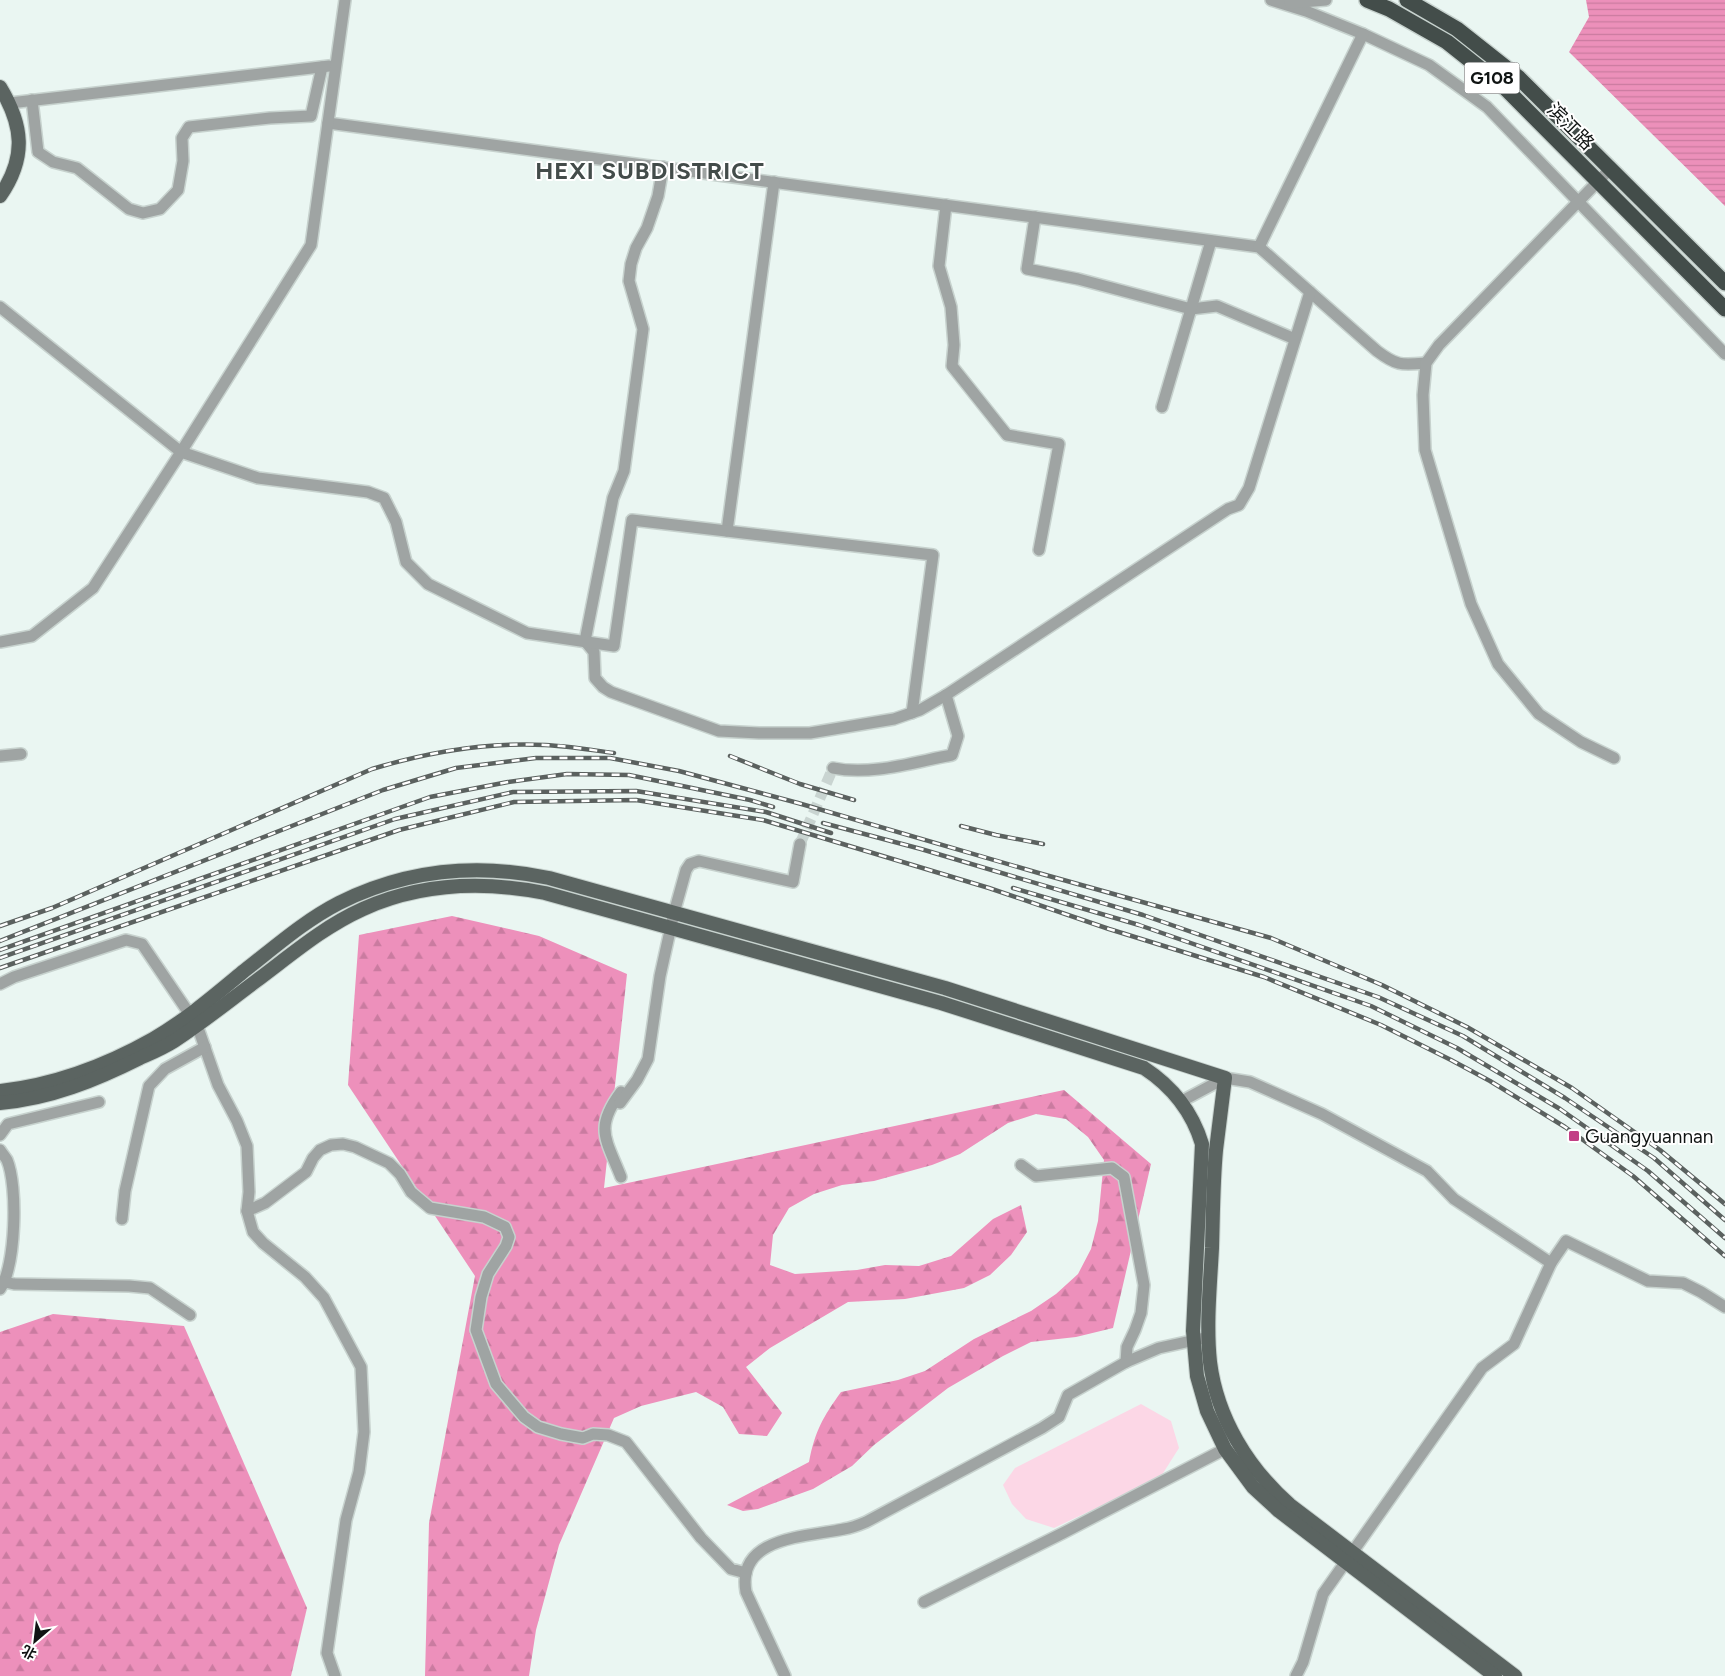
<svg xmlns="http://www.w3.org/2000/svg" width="1725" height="1676" font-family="Figtree,'Noto Sans SC',sans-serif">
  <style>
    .forest { fill: url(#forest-firs) }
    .pitch { fill: #fcd7e6 }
    .water { fill: url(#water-rules) }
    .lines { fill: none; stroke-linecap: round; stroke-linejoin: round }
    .minor-tunnel { stroke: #c9d4d1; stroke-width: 11; stroke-dasharray: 11 5.5; stroke-linecap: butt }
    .minor-casing { stroke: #c7d2ce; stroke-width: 14 }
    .major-casing { stroke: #c7d2ce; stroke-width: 16 }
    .highway-casing { stroke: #c7d2ce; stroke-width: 18 }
    .minor { stroke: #9fa4a3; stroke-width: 11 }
    .major { stroke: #5b6461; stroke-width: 14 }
    .highway { stroke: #434d4a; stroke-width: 15 }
    .rail-casing { stroke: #5b615f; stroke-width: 4.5 }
    .rail { stroke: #fff; stroke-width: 2.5; stroke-dasharray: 8; stroke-linecap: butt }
    .poi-dot { fill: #c23f85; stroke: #fff; stroke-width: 2 }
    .labels { text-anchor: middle; stroke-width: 4; stroke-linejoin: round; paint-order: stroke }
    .shield { fill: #fff; stroke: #585a5a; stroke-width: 1 }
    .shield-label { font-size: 18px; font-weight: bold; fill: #101413 }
    .street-label { font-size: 19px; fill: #101413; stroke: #fff }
    .poi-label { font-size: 19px; fill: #101413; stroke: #fff; text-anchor: start }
    .district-label { font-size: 24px; font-weight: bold; letter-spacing: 1px; fill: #434c4a; stroke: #fff }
  </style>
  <defs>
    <pattern id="forest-firs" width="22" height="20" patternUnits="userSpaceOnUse" patternTransform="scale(1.25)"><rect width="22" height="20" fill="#ed90bb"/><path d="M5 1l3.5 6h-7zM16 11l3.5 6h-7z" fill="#ca7ba0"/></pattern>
    <pattern id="water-rules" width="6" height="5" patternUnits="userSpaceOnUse" patternTransform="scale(1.25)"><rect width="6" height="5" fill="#ec90ba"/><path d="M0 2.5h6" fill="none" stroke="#c97b9f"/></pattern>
  </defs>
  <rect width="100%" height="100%" fill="#eaf6f2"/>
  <!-- forest -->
  <g class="forest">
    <path d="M452,916L539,936L627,974L604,1188L1064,1090L1151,1164L1113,1328L1076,1337L1031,1342L1003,1356L948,1388L874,1445L852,1466L813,1489L758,1509L743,1511L727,1505L809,1462C815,1431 823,1417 841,1392L898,1380L925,1371L974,1339L1031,1311L1056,1294L1078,1274L1091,1249L1098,1221L1104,1160L1088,1137L1066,1119L1036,1114L1008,1123L960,1154L932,1165L874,1181L842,1185L814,1194L789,1208L773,1235L770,1265L795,1274L857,1270L885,1265L919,1266L951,1256L993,1219L1021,1205L1027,1232L1011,1255L990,1275L964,1288L905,1299L848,1302L770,1348L746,1367L782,1413L767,1436L739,1434L723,1407L696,1392L641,1406L614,1418L559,1545L536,1630L529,1676H425L429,1523L475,1276L348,1085L359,935Z"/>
    <polygon points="53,1314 184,1326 307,1608 291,1676 0,1676 0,1332"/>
  </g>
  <!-- pitch -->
  <polygon class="pitch" points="1141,1404 1171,1421 1179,1448 1160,1478 1054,1528 1026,1519 1012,1504 1003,1485 1015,1468"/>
  <!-- water -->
  <polygon class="water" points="1586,0 1725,0 1725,206 1569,52 1589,17"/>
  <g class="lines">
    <!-- minor-tunnel -->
    <polyline class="minor-tunnel" points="800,844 833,768"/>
    <!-- minor casing -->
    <g class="minor-casing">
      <g id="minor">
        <polyline points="1271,0 1306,11 1363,34 1429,65 1487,107 1725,354"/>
        <polyline points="1290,3 1326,0"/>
        <polyline points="32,100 38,152 53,162 77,168 129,209 143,213 160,209 178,190 183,161 182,138 189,127 270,118 311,116 322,67"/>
        <polyline points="10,103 329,66"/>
        <path d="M328,123L1259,247L1377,351C1397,366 1401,365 1426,363"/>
        <polyline points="1611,168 1439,345 1426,363 1423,395 1425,450 1471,604 1498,664 1539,714 1581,742 1614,758"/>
        <polyline points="946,205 939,266 951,307 954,345 952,366 1007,435 1059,444 1039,550"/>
        <polyline points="1035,217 1027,269 1078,279 1191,309 1217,306 1295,339"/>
        <polyline points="1259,247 1363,34"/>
        <polyline points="0,307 181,452 311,245 345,0"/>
        <polyline points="1162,407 1211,241"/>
        <polyline points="727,531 774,182"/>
        <polyline points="585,641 594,652 595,678 603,687 611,692 719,731 759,733 810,733 894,719 920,710 946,695 1228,509 1239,505 1249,488 1310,292"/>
        <polyline points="585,641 613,498 624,471 643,329 629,281 631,264 636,248 647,228 658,196 663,167"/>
        <polyline points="0,642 32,636 93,588 181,452 258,478 368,492 384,498 396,522 406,562 428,584 527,633 614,646 632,520 933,555 912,713"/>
        <polyline points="0,756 21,754"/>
        <path d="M833,768C871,776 914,762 952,755L958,736L946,695"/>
        <polyline points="0,984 14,977 126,940 142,944 197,1025 218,1085 237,1121 247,1146 249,1192 247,1211 253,1232 263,1243 305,1277 324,1298 361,1367 364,1432 359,1472 346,1520 327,1653 335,1676"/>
        <path d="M621,1092C594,1128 606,1139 621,1177"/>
        <polyline points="1182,1101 1225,1078 1250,1082 1322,1114 1427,1171 1454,1199 1551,1263"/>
        <polyline points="620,1103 637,1080 648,1059 660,976 674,913 686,870 690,864 699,861 793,882 800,844"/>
        <polyline points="0,1135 8,1124 99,1102"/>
        <path d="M0,1150C2,1153 5,1157 7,1160C18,1186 16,1266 0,1289"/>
        <polyline points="1021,1165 1036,1176 1112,1168 1124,1177 1144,1285 1141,1313 1135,1330 1127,1347 1126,1362"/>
        <polyline points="247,1211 265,1203 306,1172 313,1158 320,1150 331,1145 343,1144 355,1147 389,1163 400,1174 411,1192 430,1208 484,1217 505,1227 509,1237 506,1246 488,1274 481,1297 476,1330 496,1384 524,1417 538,1427 561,1434 583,1438 593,1434 608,1435 626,1442 701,1538 731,1569 746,1573"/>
        <polyline points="122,1219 125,1191 149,1086 165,1069 205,1047"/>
        <polyline points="5,1282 14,1284 129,1286 150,1288 190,1315"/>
        <polyline points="924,1602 1063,1533 1225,1449"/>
        <path d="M785,1676L746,1592C736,1536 807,1537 844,1529C851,1528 859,1525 866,1522L1042,1428L1059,1417L1068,1395L1126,1362L1159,1348L1209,1337"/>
        <polyline points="1296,1676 1303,1662 1323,1594 1482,1368 1514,1344 1551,1263 1566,1241 1648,1281 1683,1283 1701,1292 1725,1307"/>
      </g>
    </g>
    <!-- major casing -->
    <g class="major-casing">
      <g id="major">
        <path d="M0,87C23,125 27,157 0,196"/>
        <path d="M0,1091C53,1085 107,1065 153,1039C186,1020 215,995 244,971C275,947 304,921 339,903C405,870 477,863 549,878L945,988L1225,1078C1222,1102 1219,1126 1216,1150C1213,1182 1213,1215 1212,1248C1210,1286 1206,1325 1210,1362C1217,1418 1248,1468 1290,1505L1515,1676"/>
        <path d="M0,1103C50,1099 96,1080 140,1058C151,1053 163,1048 174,1041C202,1023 229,1001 256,981C291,955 323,927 363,909C421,883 484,881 545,893L941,1003L1144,1068C1173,1087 1192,1111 1202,1144L1193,1331L1197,1376L1207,1411L1225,1449L1253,1487L1279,1511L1495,1676"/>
      </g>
    </g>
    <!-- highway casing -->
    <g class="highway-casing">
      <g id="highway">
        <polyline points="1367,0 1389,9 1447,42 1505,88 1725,309"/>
        <polyline points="1407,0 1457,29 1519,78 1725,283"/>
      </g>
    </g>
    <!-- minor -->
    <use href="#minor" class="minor"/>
    <!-- major -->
    <use href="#major" class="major"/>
    <!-- highway -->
    <use href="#highway" class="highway"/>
    <!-- rail casing -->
    <g class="rail-casing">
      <g id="rail">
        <polyline points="730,756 800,784 854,800"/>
        <polyline points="823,823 921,849 1143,915 1378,997 1463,1036 1565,1098 1654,1158 1725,1220"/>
        <polyline points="961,826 996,835 1043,844"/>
        <polyline points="1013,888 1139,925 1371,1006 1457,1048 1560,1109 1648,1171 1725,1238"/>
        <path d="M0,926L52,908L372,769C428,752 486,742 545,745C568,746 591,750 614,753"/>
        <polyline points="0,941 383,790 456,768 536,758 610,758 679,771 798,803 1042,874 1271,938 1382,985 1467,1027 1572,1088 1660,1150 1725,1204"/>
        <polyline points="0,950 430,797 508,782 567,774 629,775 750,800 773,807"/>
        <polyline points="0,958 395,819 513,792 636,791 766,812 831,833"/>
        <polyline points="0,968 399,830 514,802 636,800 763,820 989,888 1109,929 1264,977 1381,1025 1451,1060 1490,1081 1565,1127 1633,1176 1725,1256"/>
      </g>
    </g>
    <!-- rail -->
    <use href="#rail" class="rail"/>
  </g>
  <!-- markers -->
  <rect class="poi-dot" x="1568" y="1130" width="12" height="12" rx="2.5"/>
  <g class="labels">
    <!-- shield labels -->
    <rect class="shield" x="1464.5" y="62.5" width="55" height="31" rx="4"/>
    <g class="shield-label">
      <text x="1492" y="84">G108</text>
    </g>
    <!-- street labels -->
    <g class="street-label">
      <text transform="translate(1571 126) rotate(45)" y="7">滨江路</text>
    </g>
    <!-- poi labels -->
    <g class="poi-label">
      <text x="1585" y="1143">Guangyuannan</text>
    </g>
    <!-- district labels -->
    <g class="district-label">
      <text x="650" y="179">HEXI SUBDISTRICT</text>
    </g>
  </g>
  <!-- north arrow -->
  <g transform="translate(35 1641) rotate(208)" stroke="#ffffff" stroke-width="4" paint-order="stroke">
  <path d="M0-4L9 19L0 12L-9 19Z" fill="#101413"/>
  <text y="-8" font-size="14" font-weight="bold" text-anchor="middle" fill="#101413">北</text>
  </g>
</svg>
